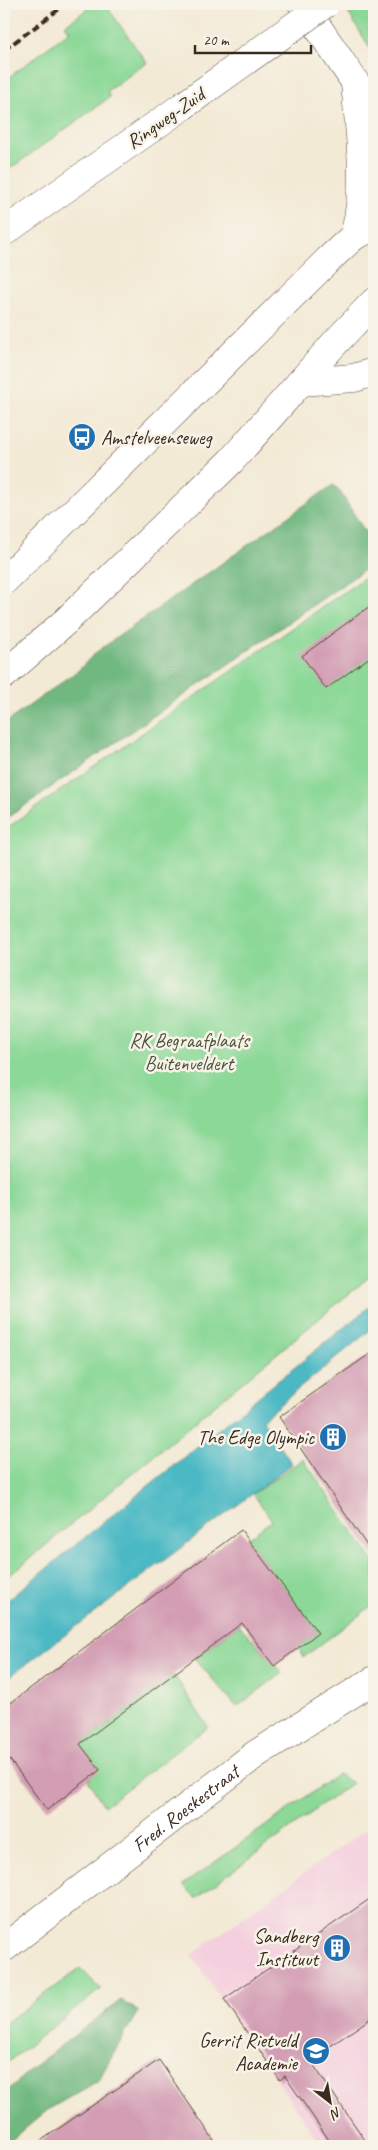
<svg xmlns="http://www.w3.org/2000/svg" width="378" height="2150" font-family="Caveat,sans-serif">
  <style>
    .built { fill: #f4cfde }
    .green { fill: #8bd897; stroke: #63815a }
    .forest { fill: #70b880; stroke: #56714f }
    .water { fill: #4bb9c4; stroke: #437271 }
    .building { fill: #d39eb4 }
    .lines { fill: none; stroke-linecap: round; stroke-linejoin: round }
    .minor-casing { stroke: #574739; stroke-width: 29 }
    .major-casing { stroke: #574739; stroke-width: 29 }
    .highway-casing { stroke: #574739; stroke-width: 29 }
    .minor { stroke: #fff; stroke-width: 28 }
    .major { stroke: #fff; stroke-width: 28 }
    .highway { stroke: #fff; stroke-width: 28 }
    .rail { stroke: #3b2a1e; stroke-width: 4; stroke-dasharray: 8 4; stroke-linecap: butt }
    .highway-bridge-casing { stroke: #574739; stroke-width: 29; stroke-linecap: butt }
    .highway-bridge { stroke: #fff; stroke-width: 28 }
    .labels { text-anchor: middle; stroke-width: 5; stroke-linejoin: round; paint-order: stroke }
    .street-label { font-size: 20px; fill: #3b2a1e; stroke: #f7f3e8 }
    .poi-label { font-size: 20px; fill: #3b2a1e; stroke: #f7f3e8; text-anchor: end }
    .park-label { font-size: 20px; fill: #4f563c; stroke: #f7f3e8 }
  </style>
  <rect width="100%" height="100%" fill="#f7f3e8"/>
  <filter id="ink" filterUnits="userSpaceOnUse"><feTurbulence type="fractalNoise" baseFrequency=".02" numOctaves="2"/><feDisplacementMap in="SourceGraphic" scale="10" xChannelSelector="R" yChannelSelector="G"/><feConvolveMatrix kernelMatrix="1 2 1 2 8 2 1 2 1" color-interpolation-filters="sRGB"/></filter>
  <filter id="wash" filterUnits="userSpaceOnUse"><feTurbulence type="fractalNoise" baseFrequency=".0096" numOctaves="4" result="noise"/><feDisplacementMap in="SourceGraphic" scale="20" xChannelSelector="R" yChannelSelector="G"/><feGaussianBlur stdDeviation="1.12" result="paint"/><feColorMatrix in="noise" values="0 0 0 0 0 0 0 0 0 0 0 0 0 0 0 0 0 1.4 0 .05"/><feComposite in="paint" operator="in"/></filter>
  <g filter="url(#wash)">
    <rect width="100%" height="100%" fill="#f3ead5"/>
    <!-- built -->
    <polygon class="built" points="374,1823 374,2146 322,2146 191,1955"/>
    <!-- green -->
    <g class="green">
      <polygon points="95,4 105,4 147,63 107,91 110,97 4,173 4,81 70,31 65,25"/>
      <polygon points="343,4 369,4 374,12 374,55"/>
      <polygon points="374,571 374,1273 4,1580 4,830"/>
      <polygon points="303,1459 374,1562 374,1604 304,1657 298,1647 317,1632 247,1539 272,1520 253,1494"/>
      <polygon points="239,1625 282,1673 237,1707 195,1659"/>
      <polygon points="174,1675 208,1727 104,1806 88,1780 97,1770 79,1746"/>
      <polygon points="338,1774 352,1783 196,1898 183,1885"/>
      <polygon points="80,1968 101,1989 4,2065 4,2024"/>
    </g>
    <!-- forest -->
    <g class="forest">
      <polygon points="333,485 339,490 374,546 374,563 4,820 4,724 79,670 95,653"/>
      <polygon points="121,2000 138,2011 98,2081 49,2109 4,2146 4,2094 37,2064"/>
    </g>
    <!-- water -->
    <polygon class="water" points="374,1303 374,1327 262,1419 292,1464 4,1681 4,1603"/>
    <g id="blocks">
      <!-- building -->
      <g class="building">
        <polygon points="374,603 374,654 326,689 302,656"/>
        <polygon points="374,1351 374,1556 279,1417"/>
        <polygon points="241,1530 318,1633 274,1666 242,1623 80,1744 100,1770 47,1810 4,1752 4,1708"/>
        <polygon points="374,1896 374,2016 310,2060 369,2146 333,2146 285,2076 280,2080 224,1999"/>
        <polygon points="159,2060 218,2146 33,2146"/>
      </g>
    </g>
  </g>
  <g filter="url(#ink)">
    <use href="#blocks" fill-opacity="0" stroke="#574739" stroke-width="1"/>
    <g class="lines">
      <!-- minor casing -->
      <g class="minor-casing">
        <g id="minor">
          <path id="s1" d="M4,1948L256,1754L374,1680"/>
        </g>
      </g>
      <!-- major casing -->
      <g class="major-casing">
        <polyline id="major" points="302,4 374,110"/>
      </g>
      <!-- highway casing -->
      <g class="highway-casing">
        <g id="highway">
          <polyline points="4,232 183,106"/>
          <path d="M354,236C368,186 360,135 355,84"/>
          <polyline points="301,382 354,378 374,372"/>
          <polyline points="4,581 328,260 354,236 374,227"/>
          <polyline points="4,675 66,621 231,461 333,345 374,302"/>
        </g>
      </g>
      <!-- minor -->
      <use href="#minor" class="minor"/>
      <!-- major -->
      <use href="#major" class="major"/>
      <!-- highway -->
      <use href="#highway" class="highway"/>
      <!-- rail -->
      <polyline class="rail" points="4,50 66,4"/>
      <!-- highway-bridge casing -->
      <g class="highway-bridge-casing">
        <polyline id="highway-bridge" points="183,106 325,4"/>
      </g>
      <!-- highway-bridge -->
      <use href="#highway-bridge" class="highway-bridge"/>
    </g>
  </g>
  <!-- icons -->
  <defs>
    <g id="bus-disc" transform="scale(1.4375)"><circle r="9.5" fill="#1f6fb2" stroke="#f7f3e8"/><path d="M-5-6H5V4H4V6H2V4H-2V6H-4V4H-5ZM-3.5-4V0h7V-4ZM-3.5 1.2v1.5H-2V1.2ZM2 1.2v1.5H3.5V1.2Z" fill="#fff"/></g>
    <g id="building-disc" transform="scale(1.4375)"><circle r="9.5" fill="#1f6fb2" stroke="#f7f3e8"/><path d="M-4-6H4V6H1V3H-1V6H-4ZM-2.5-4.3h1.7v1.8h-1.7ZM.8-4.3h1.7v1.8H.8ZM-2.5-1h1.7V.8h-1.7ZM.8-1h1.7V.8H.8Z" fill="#fff"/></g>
    <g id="university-disc" transform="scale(1.4375)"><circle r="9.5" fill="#1f6fb2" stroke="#f7f3e8"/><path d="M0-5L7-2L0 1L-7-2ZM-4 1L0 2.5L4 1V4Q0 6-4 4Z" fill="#fff"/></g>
  </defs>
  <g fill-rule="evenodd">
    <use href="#bus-disc" x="82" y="437"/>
    <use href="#building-disc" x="333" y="1437"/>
    <use href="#building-disc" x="337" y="1948"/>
    <use href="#university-disc" x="316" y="2051"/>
  </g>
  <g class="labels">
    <!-- street labels -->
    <g class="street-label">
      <text transform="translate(165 118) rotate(-35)" y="7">Ringweg-Zuid</text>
      <text dy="7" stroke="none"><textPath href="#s1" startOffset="229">Fred. Roeskestraat</textPath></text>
    </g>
    <!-- poi labels -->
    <g class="poi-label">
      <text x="101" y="444" text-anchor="start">Amstelveenseweg</text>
      <text x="314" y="1444">The Edge Olympic</text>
      <text x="318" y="1943">Sandberg<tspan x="318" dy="23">Instituut</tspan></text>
      <text x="297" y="2047">Gerrit Rietveld<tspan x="297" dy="23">Academie</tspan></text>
    </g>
    <!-- park labels -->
    <g class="park-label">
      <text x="189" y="1047">RK Begraafplaats<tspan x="189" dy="23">Buitenveldert</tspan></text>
    </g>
  </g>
  <!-- margin -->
  <rect width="378" height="2150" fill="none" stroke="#f7f3e8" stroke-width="20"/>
  <!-- north arrow -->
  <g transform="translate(330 2102) rotate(149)" stroke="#f7f3e8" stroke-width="4" paint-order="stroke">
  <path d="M0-4L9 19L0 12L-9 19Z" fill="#3b2a1e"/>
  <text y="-8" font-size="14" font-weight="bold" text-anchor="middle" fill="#3b2a1e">N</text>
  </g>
  <!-- scale -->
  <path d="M195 45v8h116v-8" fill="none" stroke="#3b2a1e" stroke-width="2.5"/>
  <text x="203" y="45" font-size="15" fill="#3b2a1e" stroke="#f7f3e8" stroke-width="4" paint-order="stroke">20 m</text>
</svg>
